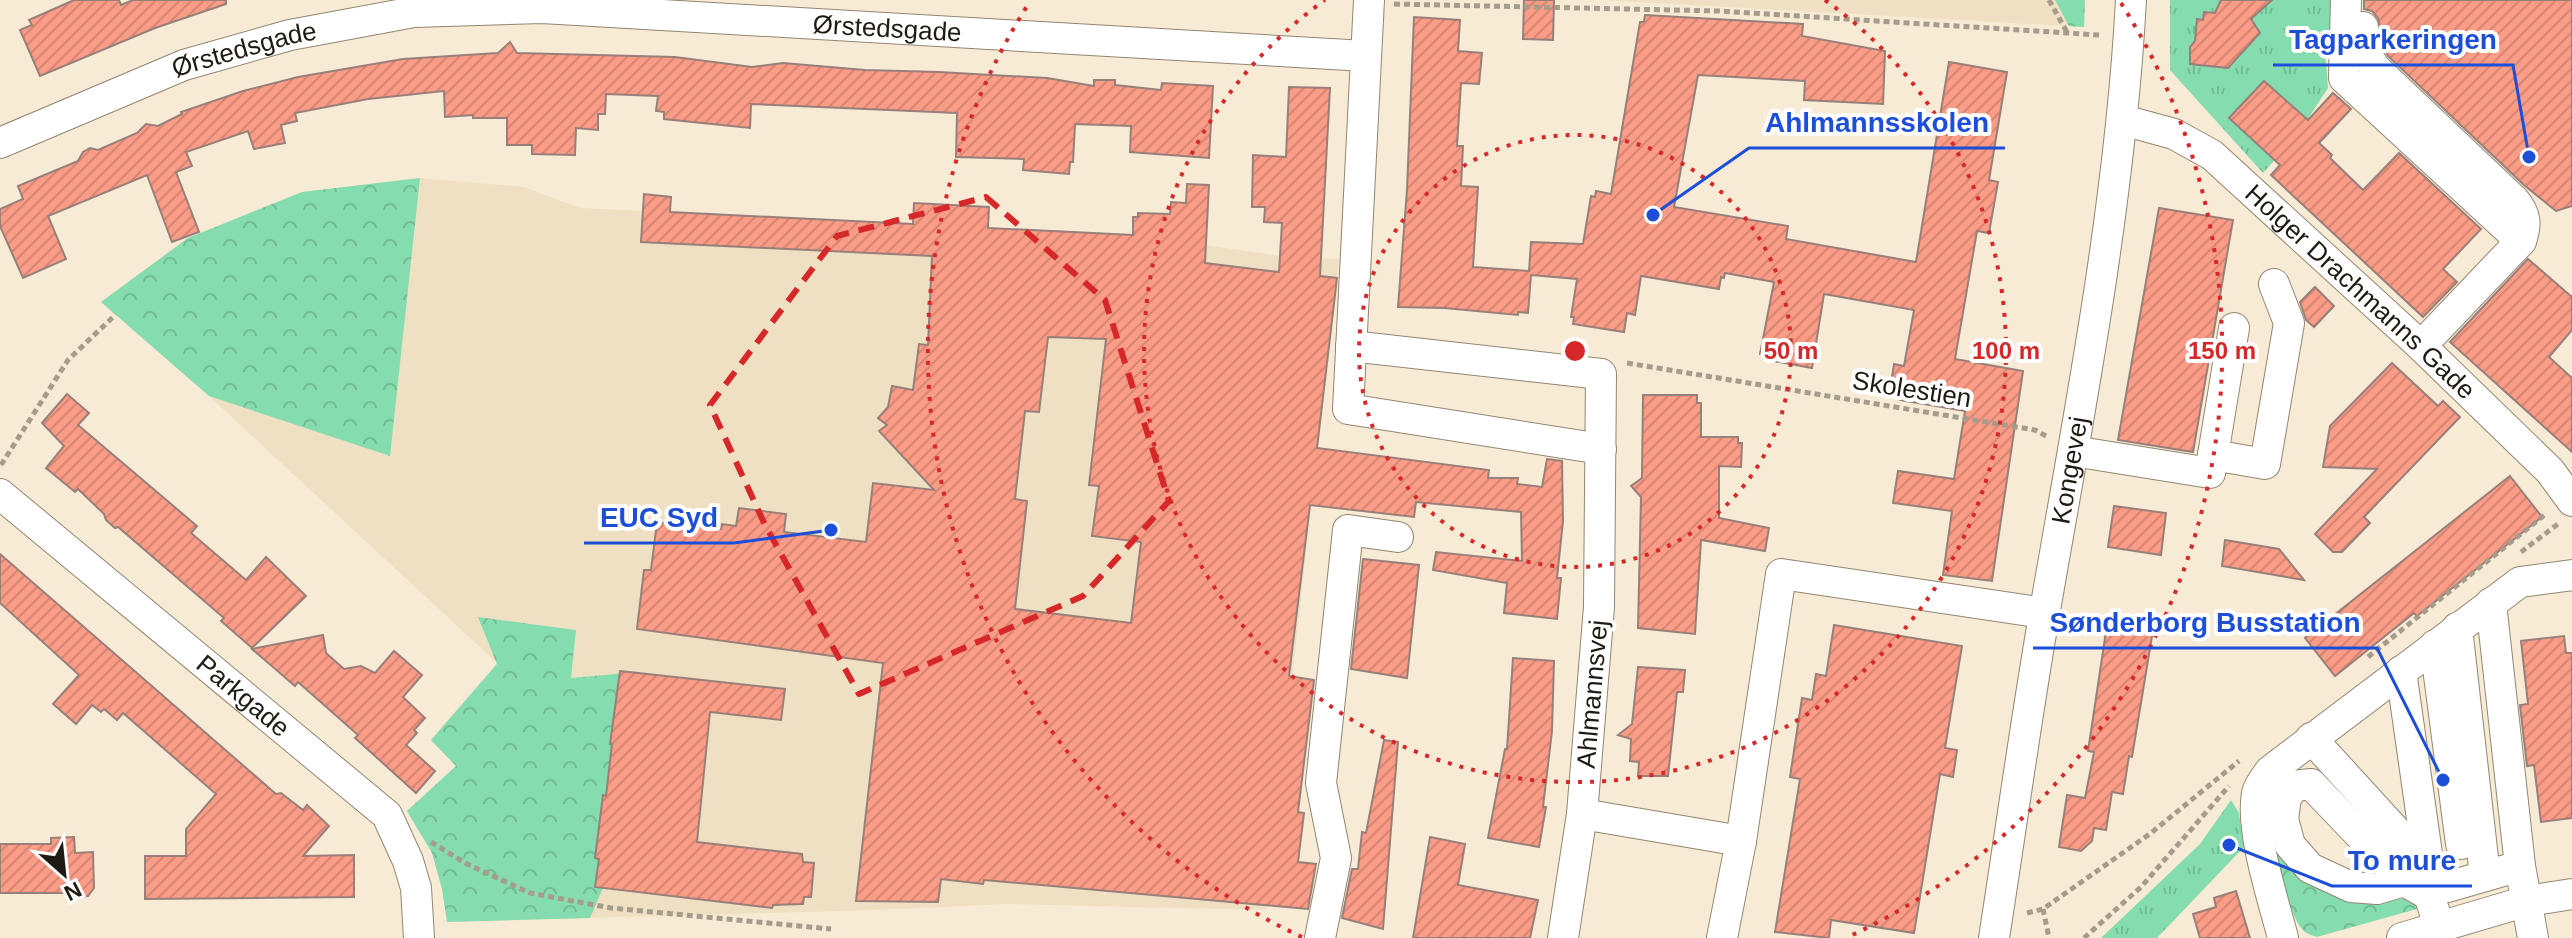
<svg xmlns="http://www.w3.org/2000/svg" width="2572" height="938" font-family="Arial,sans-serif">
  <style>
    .built { fill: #f0e0c3 }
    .grass { fill: url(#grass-tufts) }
    .forest { fill: url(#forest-crowns) }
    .building { fill: url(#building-hatch); stroke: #987f7a; stroke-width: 2; fill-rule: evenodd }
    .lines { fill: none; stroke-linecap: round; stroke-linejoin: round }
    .minor-casing { stroke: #928672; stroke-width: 32 }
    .path { stroke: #a69c8c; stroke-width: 5; stroke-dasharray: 6 4; stroke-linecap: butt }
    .minor { stroke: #fff; stroke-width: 30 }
    .marked { fill: none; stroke: #d62828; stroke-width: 6; stroke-dasharray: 16 10; stroke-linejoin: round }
    .ring { fill: none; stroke: #d62828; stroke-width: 4; stroke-dasharray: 4 8 }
    .labels { text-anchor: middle; stroke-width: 8; stroke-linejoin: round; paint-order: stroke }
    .street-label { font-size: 26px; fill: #1f1b13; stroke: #fff }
    .centre { fill: #d62828; stroke: #fff; stroke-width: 4 }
    .ring-label { font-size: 24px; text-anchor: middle; font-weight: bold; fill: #d62828; stroke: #fff; stroke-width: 8; stroke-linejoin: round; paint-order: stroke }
    .leader { fill: none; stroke: #1d4ed8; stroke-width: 3 }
    .callout-dot { fill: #1d4ed8; stroke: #fff; stroke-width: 3 }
    .callout-label { font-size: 28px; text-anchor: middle; font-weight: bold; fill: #1d4ed8; stroke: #fff; stroke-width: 8; stroke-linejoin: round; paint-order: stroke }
  </style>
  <defs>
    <pattern id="grass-tufts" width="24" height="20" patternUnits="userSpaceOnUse" patternTransform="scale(2)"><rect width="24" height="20" fill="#85dcae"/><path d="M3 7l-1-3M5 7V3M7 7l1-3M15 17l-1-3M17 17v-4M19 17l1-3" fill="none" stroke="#72bc95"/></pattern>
    <pattern id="forest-crowns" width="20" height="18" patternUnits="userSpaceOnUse" patternTransform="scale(2)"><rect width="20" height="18" fill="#85dcae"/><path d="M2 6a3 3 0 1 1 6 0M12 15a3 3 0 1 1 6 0" fill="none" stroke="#72bc95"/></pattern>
    <pattern id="building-hatch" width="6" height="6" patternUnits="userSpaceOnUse" patternTransform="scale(2)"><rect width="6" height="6" fill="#fb9c87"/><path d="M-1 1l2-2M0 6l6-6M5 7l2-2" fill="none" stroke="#d78674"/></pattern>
  </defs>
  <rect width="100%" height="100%" fill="#f8ebd5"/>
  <!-- built -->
  <g class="built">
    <polygon points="1602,0 2085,0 2084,27"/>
    <polygon points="420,178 524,187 580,208 1132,234 1287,257 1339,259 1266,910 1007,904 873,910 447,922 442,889 432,853 407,811 456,766 431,740 497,663 209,396 101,302 188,238 302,192"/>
  </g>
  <!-- grass -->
  <g class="grass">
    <polygon points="2170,0 2344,0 2344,30 2324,36 2328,88 2296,137 2263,173 2170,70"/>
    <polygon points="2231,800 2239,813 2244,847 2157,938 2101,938 2200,844"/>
  </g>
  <!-- forest -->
  <g class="forest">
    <polygon points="2055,0 2085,0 2084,27 2069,26"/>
    <polygon points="420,178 390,456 209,396 101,302 188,238 302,192"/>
    <polygon points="478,617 576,630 571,678 627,673 603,888 590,918 447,922 442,889 432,853 407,811 456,766 431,740 497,664"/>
    <path d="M2271,823L2378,898L2415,899L2424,907L2317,937C2313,936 2308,934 2305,932C2286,917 2277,847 2271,823Z"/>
  </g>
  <!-- building -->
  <g class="building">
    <polygon points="74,0 119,0 121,5 133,0 226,0 226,4 155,28 40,76 20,30 32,25 29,20"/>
    <polygon points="1524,0 1554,0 1553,40 1523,39"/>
    <polygon points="2221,0 2272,0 2251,19 2260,33 2228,68 2190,64 2190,47 2195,41 2197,19 2203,20 2204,12 2215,13"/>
    <polygon points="2364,0 2572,0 2572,206 2556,211 2524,185 2388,56 2382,44 2378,18 2372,11 2364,9"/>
    <polygon points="1645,15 1803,24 1802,36 1885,51 1883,104 1804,100 1805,81 1698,75 1674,207 1788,226 1786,239 1916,262 1949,62 2007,72 1989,180 1998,182 1989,233 1977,231 1955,359 2023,371 1992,581 1943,575 1952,511 1893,503 1898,471 1954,479 1965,411 1900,400 1901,397 1889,396 1894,364 1904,366 1914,310 1824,294 1812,368 1763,359 1763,355 1760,354 1774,282 1725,273 1724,278 1721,277 1719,289 1641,276 1635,315 1627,313 1624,332 1573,324 1574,317 1571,317 1577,279 1531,275 1528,313 1518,312 1518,315 1444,308 1398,307 1407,190 1414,17 1460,20 1458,51 1482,53 1479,84 1461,83 1457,146 1463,146 1461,186 1478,187 1473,267 1529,271 1531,242 1583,244 1591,196 1595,197 1596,191 1611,194 1640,22 1644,22"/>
    <polygon points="510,42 517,53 675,57 752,67 783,63 865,70 939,72 1047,78 1094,86 1094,80 1115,80 1115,85 1161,90 1162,83 1213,86 1209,158 1130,152 1131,126 1075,124 1073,162 1070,162 1069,174 1023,170 1024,159 956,157 957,113 751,104 750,128 664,119 664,112 656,111 658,96 606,94 605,114 598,114 598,130 576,128 575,155 532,154 532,145 507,145 507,118 473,118 473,115 445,117 444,91 368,99 295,113 297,121 281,125 285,143 254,149 248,131 186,152 192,166 176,172 199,232 172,242 147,175 48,216 66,259 23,278 0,226 0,209 23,199 18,186 78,161 83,152 90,148 98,150 137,133 146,124 158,126 182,114 181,112 243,91 298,77 403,59 498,53"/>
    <polygon points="2264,81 2308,120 2333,93 2351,109 2319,143 2332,155 2330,158 2363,190 2399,153 2481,229 2443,269 2457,282 2423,317 2271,175 2280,165 2229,118"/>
    <path d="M1289,87L1330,88L1320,276L1337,278L1317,448L1489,470L1488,478H1518L1517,484L1542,487L1547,459L1562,461L1563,521L1557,578H1561L1557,619L1504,613L1507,583L1433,570L1436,552L1522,561L1521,512L1416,502L1414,517L1310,505L1289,676L1314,680L1298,812L1304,813L1298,862L1316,864L1308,909L984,880L983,884L941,879L938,902L856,901L883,663L637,629L644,570H651L657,522L721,529L722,524L736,526L739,508L786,514L784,532L866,542L873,483L934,490L879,431L887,425L878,418L888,407L892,386L913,390L919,344L928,345L932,256L641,242L644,194L671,197L670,212L913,224L914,203L989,207L988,228L1133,235V217H1138V213L1170,214L1171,202L1186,203L1187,184L1209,185L1205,263L1279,272L1282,223L1264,222L1265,207H1252L1253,155L1286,157ZM1048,337L1106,339L1089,485L1099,486L1092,536L1141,542L1131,623L1015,609L1027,501L1015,499L1025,411L1039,412Z"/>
    <polygon points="2159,208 2233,220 2193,452 2118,440"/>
    <polygon points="2528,259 2572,297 2572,330 2549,357 2572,378 2572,452 2450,342"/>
    <polygon points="2315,287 2334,306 2314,327 2306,320 2300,302"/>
    <polygon points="2392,363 2438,406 2443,401 2460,417 2364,517 2370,523 2342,552 2333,552 2315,534 2377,469 2323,467 2330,426"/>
    <polygon points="67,394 89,413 78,425 197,526 191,533 246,580 266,557 306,596 252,648 221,621 224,618 118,527 115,528 106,520 104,514 78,489 75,492 46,468 64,446 42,423"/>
    <polygon points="1643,395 1697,395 1697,403 1701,403 1701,437 1738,437 1738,443 1742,443 1741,467 1719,466 1719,518 1769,528 1765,551 1701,540 1695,634 1638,628 1641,497 1631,486 1642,478"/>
    <polygon points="2510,476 2542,517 2417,616 2414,613 2335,676 2305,638"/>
    <polygon points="2114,506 2166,513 2161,555 2108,547"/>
    <polygon points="2225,540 2279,549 2304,580 2222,566"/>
    <polygon points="0,554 276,794 281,793 303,810 307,805 329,826 303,856 354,855 354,897 145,899 145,856 186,856 186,829 216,794 123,713 117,720 104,709 101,712 92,705 76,724 53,704 79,675 0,603"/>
    <polygon points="1363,559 1419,565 1407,678 1351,669"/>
    <polygon points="2108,618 2154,624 2132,757 2129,756 2123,794 2112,792 2106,830 2094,828 2092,841 2081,851 2059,847 2067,795 2085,798 2094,752 2088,751"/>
    <polygon points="1834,625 1962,646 1945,748 1957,750 1953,777 1940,774 1914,933 1831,920 1829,938 1775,932 1800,779 1790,777 1802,698 1812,700 1816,674 1826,676"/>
    <polygon points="323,635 326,653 344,669 361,666 375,673 394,651 422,675 403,697 425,718 414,730 417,733 406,745 435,771 416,793 355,738 358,735 298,682 295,686 252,649"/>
    <polygon points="2564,636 2566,653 2572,653 2572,818 2541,822 2534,765 2527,766 2520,705 2528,704 2521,641"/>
    <polygon points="1513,658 1554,661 1552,731 1543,807 1546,807 1539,847 1488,838 1505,749 1507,749"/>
    <polygon points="1638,667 1685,670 1683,692 1677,692 1668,776 1638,776 1639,762 1630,761 1631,739 1618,735 1632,724"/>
    <polygon points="620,671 785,689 781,720 710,712 697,842 802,854 803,862 814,863 811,897 804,897 803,904 773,905 772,908 595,887 599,859 595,858 603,795 606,796 612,744 610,744"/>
    <polygon points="1384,740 1398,742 1383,929 1342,918 1352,869 1358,869 1362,832 1366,833"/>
    <polygon points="74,837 75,853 93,852 94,888 88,896 75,897 71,893 0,893 0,844 51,844 51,838"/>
    <polygon points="1430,837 1465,844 1458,885 1538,900 1530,938 1413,938"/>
    <polygon points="2236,891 2250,938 2200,938 2193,914 2216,907 2214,898"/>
  </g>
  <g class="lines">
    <!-- minor casing -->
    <g class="minor-casing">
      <g id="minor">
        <polyline points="1369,0 1348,409 1601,449"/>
        <polyline points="2346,0 2344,78 2521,241"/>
        <path d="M2363,27L2364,49L2374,67L2514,200C2526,214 2527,224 2521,241L2421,346"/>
        <path id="s1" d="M2123,120L2174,134L2212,155L2421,346L2550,471L2572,501"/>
        <path id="s2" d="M0,143L184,65L290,35L414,12L542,8L1366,56"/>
        <polyline points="1351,346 1601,374 1599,607 1582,814 1563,938"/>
        <polyline points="2073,451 2210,473 2234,328"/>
        <polyline points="2213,455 2265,464 2289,323 2274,284"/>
        <path id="s3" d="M0,494L387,815L408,861L416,888L419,938"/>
        <polyline points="2491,603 2520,866 2533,938"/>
        <polyline points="2457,628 2485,876"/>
        <polyline points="2435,645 2461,844"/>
        <polyline points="2401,671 2429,868"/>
        <polyline points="2311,738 2447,887 2520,866"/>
        <polyline points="1582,814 1741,841"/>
        <polyline points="2404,881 2377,889 2351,887 2310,868 2290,845 2283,819 2286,798 2294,786 2311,784 2404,881 2429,895 2440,928 2439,938"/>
        <polyline points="1320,938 1336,858 1321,783 1348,530 1398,537"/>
        <polyline points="1722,938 1741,841 1781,574 2044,613"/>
        <path id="s4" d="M1994,938C2011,829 2026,719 2045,610C2080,408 2120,205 2131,0"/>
        <path d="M2283,938C2273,899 2250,831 2257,793C2259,785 2265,778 2270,771L2520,582L2572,575"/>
        <polyline points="2402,938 2527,901 2572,894"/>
      </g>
    </g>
    <!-- path -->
    <g class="path">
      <polyline points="2049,0 2068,34"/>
      <polyline points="1394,4 1719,11 2099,35"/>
      <polyline points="1627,363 2035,430 2046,436"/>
      <polyline points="1,465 68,360 113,317"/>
      <polyline points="2521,552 2558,524"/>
      <polyline points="2368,657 2547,513"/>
      <polyline points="431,842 467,864 530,893 611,908 831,929"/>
      <polyline points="2043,909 2049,938"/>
      <polyline points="2027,913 2043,909 2151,833 2239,761"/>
      <polyline points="2084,938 2141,887 2229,786"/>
    </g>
    <!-- minor -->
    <use href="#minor" class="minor"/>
  </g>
  <!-- marked area -->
  <path class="marked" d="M986,197L1105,300L1169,501L1083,596L859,694L765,525L710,405L837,236Z"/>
  <!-- distance rings -->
  <g class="ring">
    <circle cx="1575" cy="351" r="216"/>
    <path d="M1825 0A431 431 0 1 1 1325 0"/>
    <path d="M1302 937A647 647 0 0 1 1029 3M2121 3A647 647 0 0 1 1848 937"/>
  </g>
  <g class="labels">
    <!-- street labels -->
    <g class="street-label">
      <text dy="9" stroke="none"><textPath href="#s2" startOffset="910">Ørstedsgade</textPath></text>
      <text dy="9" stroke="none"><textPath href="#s2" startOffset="262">Ørstedsgade</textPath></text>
      <text dy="9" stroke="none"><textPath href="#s1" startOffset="298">Holger Drachmanns Gade</textPath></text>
      <text transform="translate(1912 389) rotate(9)" y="9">Skolestien</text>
      <text dy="9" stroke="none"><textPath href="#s4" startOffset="474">Kongevej</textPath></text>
      <text transform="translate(1592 694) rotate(-85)" y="9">Ahlmannsvej</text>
      <text dy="9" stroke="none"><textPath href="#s3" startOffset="316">Parkgade</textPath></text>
    </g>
  </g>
  <circle cx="1575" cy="351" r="12" class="centre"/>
  <g class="ring-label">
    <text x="1791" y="359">50 m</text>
    <text x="2006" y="359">100 m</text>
    <text x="2222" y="359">150 m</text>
  </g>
  <!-- callouts -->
  <path class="leader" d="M2529 157L2513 65H2273M1653 215L1749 148H2005M831 530L734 543H584M2443 780L2377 648H2033M2229 845L2332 886H2472"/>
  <g class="callout-dot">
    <circle cx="2529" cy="157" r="8"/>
    <circle cx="1653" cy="215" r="8"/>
    <circle cx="831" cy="530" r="8"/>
    <circle cx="2443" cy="780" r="8"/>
    <circle cx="2229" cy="845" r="8"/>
  </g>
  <g class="callout-label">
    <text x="2393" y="49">Tagparkeringen</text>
    <text x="1877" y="132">Ahlmannsskolen</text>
    <text x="659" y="527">EUC Syd</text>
    <text x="2205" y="632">Sønderborg Busstation</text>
    <text x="2402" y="870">To mure</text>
  </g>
  <!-- north arrow -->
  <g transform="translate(64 874) rotate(153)" stroke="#ffffff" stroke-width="6" paint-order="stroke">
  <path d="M0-6L14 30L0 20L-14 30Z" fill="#1f1b13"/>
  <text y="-12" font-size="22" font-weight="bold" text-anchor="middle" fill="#1f1b13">N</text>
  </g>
</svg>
